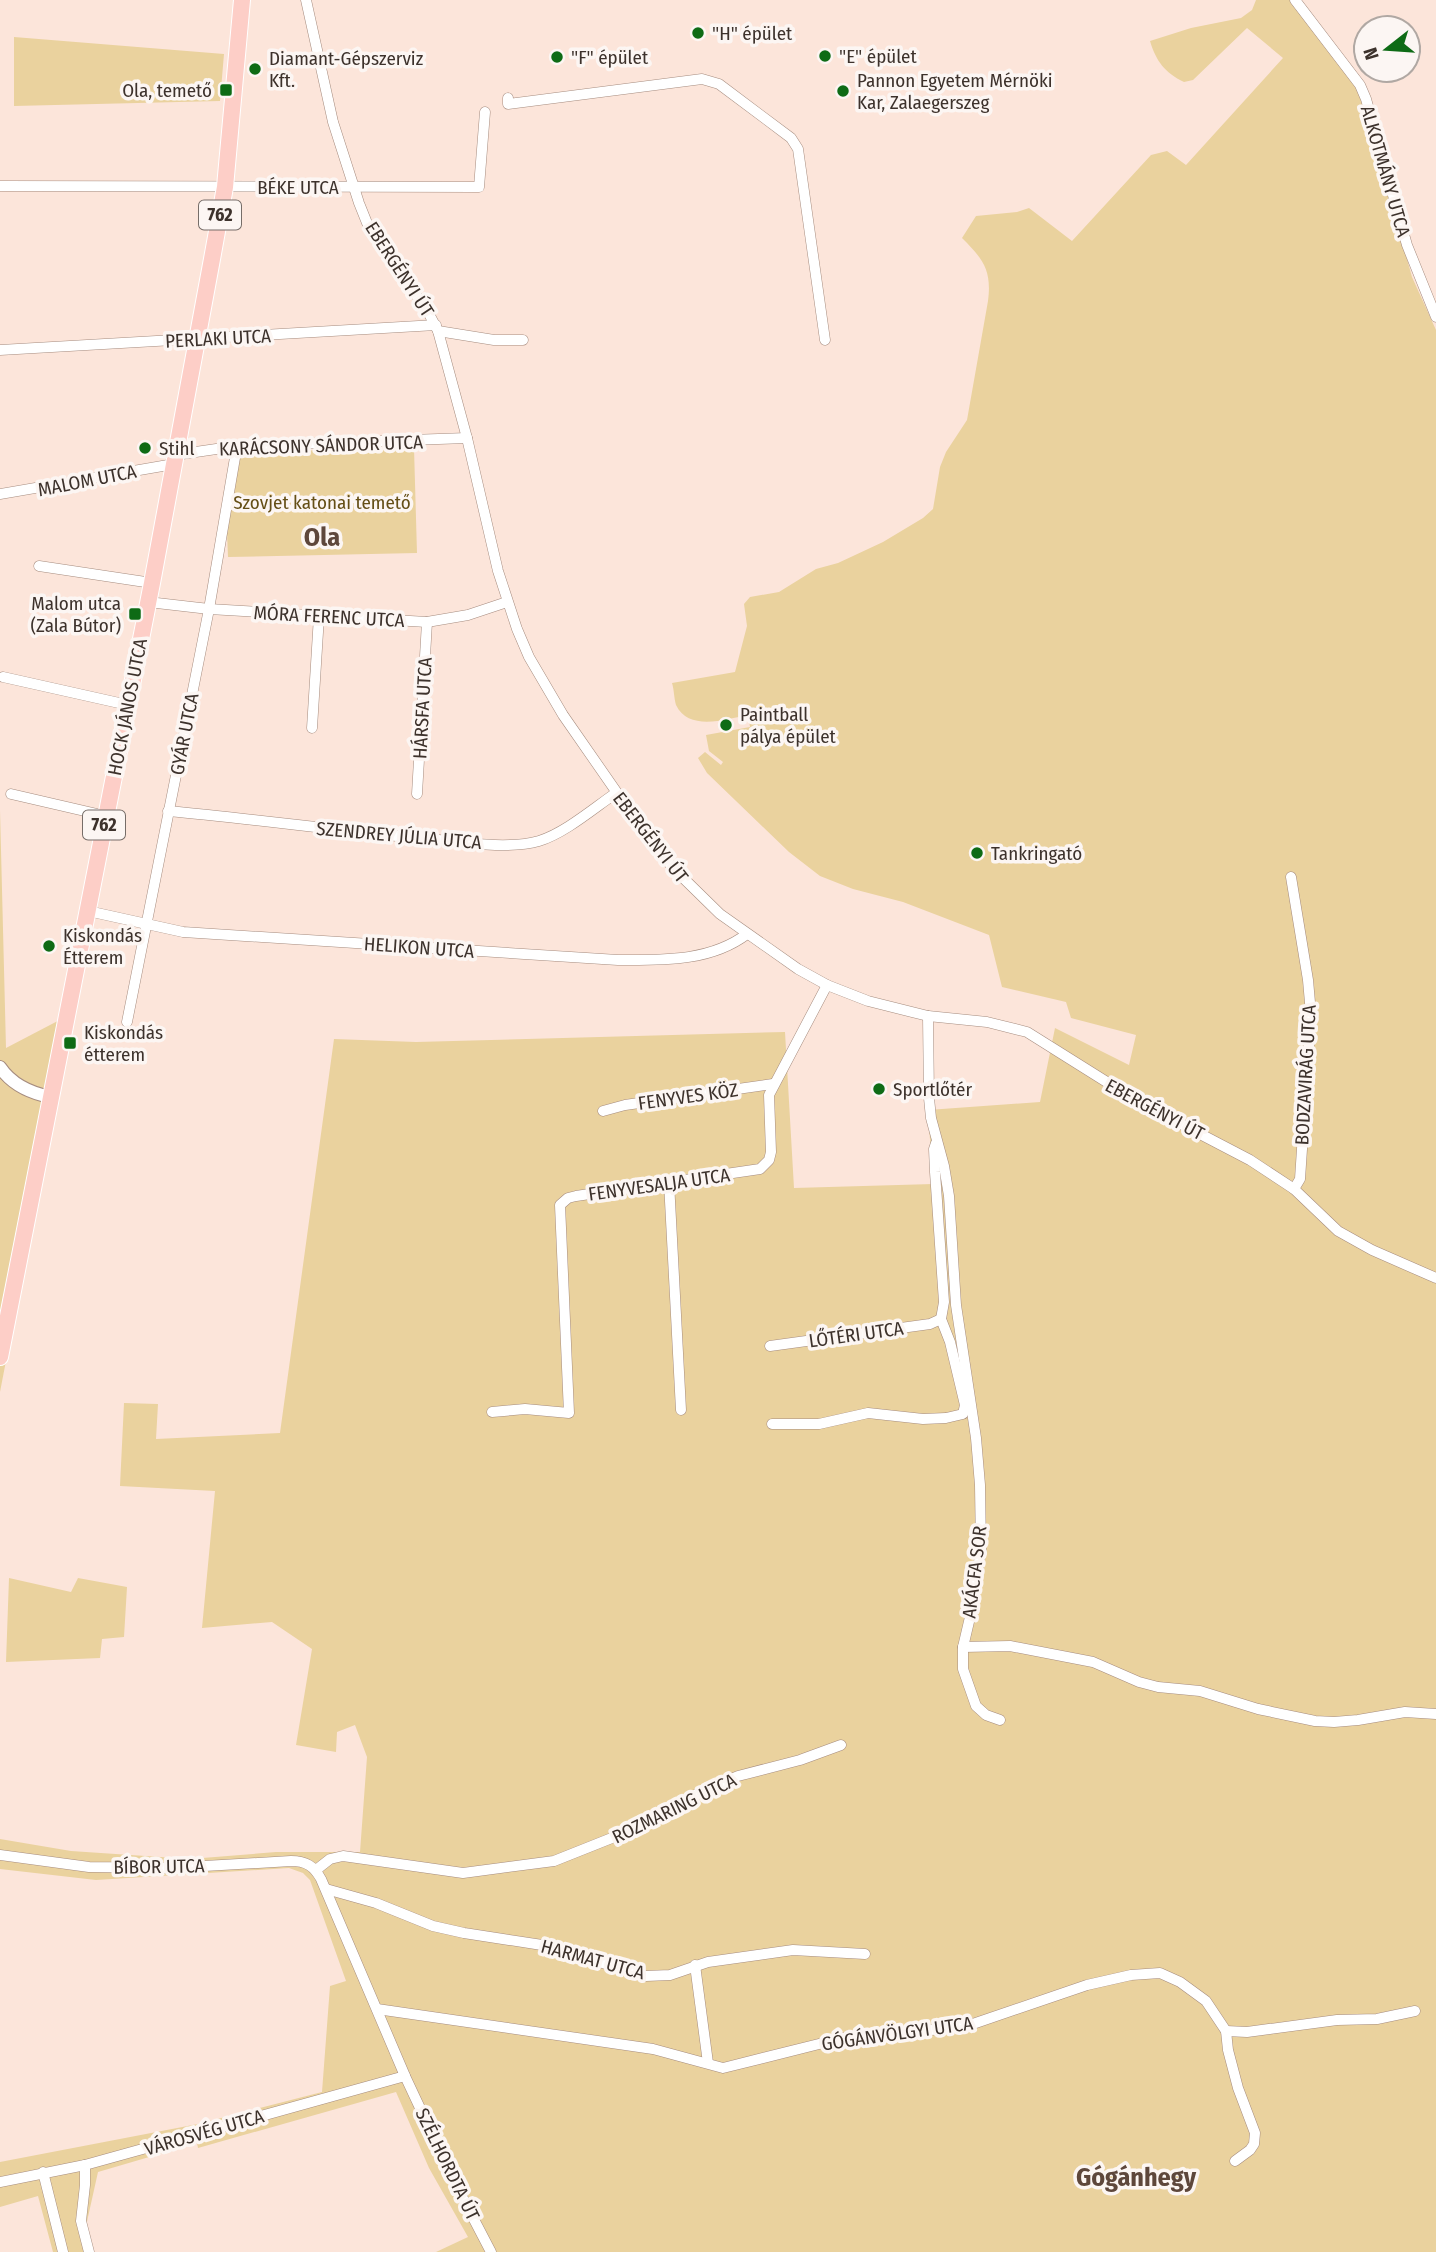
<svg xmlns="http://www.w3.org/2000/svg" width="1436" height="2252" font-family="'Fira Sans Condensed',sans-serif">
  <style>
    .green { fill: #ead29e }
    .lines { fill: none; stroke-linecap: round; stroke-linejoin: round }
    .minor-casing { stroke: #a68c7f; stroke-width: 11 }
    .tertiary-casing { stroke: #a68c7f; stroke-width: 14 }
    .primary-casing { stroke: #fff; stroke-width: 18 }
    .minor { stroke: #fff; stroke-width: 10 }
    .tertiary { stroke: #fff; stroke-width: 12 }
    .primary { stroke: #fdcec7; stroke-width: 16 }
    .poi-dot { fill: #0e6b15; stroke: #fcf6f3; stroke-width: 2.5 }
    .labels { text-anchor: middle; stroke-width: 7; stroke-linejoin: round; paint-order: stroke }
    .shield { fill: #fcf6f3; stroke: #766d68; stroke-width: 2 }
    .shield-label { font-size: 18px; font-weight: bold; fill: #3d322c }
    .poi-label { font-size: 19px; fill: #3d322c; stroke: #fcf6f3; text-anchor: start }
    .street-label { font-size: 19px; fill: #3d322c; stroke: #fcf6f3 }
    .park-label { font-size: 19px; fill: #654f16; stroke: #fcf6f3 }
    .district-label { font-size: 26px; font-weight: bold; fill: #5e473b; stroke: #fcf6f3 }
  </style>
  <rect width="100%" height="100%" fill="#fce5da"/>
  <!-- green -->
  <g class="green">
    <path d="M1256,0H1291L1361,93L1412,277L1436,330V2252H436L468,2237L429,2168L396,2092L198,2148L197,2143L98,2172L86,2226L94,2252H53L38,2196L0,2207V2162L198,2124L322,2092L330,1986L346,1981L310,1880L303,1873L289,1868L96,1880L0,1869V1839L71,1851L190,1859L276,1852H360L367,1757L355,1725L337,1732L336,1752L296,1745L312,1649L272,1622L202,1628L215,1491L120,1486L124,1403L158,1404L156,1439L280,1433L334,1039L416,1042L785,1032L794,1188L933,1184L928,1110L1040,1102L1055,1028L1129,1065L1136,1035L1071,1018L1066,1002L1002,987L989,935L903,902L853,889L820,876L789,852L707,773L698,758L705,752L721,765L723,762L709,751L706,735L750,727L748,715C726,719 689,732 676,705C674,698 674,689 672,683L735,672L747,626L744,604L750,597L779,592L816,569L838,563L883,542L923,518L933,509L940,467L946,452L967,420L988,301C992,270 983,259 962,238L976,216L1017,212L1029,208L1072,241L1151,155L1167,151L1186,165L1283,58L1247,28L1193,80L1184,82C1165,73 1156,61 1150,41L1191,28L1241,18L1252,10Z"/>
    <polygon points="14,37 224,54 220,101 14,106"/>
    <polygon points="414,448 417,553 228,557 227,533 241,452"/>
    <polygon points="0,810 6,1048 73,1013 0,1392"/>
    <polygon points="9,1578 71,1592 78,1578 127,1587 124,1637 102,1639 100,1658 6,1662"/>
  </g>
  <g class="lines">
    <!-- minor casing -->
    <g class="minor-casing">
      <g id="minor">
        <polyline points="306,0 333,122 359,203 367,223 428,312 438,331 467,438 498,571 517,629 529,657 563,715 654,846 674,869 720,914 798,969 827,985 868,1001 928,1016 987,1022 1027,1032 1137,1101 1250,1160 1294,1189 1338,1231 1372,1250 1436,1278"/>
        <polyline points="1295,0 1360,85 1366,99 1407,245 1436,317"/>
        <polyline points="508,98 508,104 702,79 719,84 791,138 798,149 825,340"/>
        <polyline points="0,186 479,187 485,112"/>
        <polyline points="438,331 494,340 523,340"/>
        <polyline points="0,350 436,325"/>
        <polyline points="175,455 237,446 467,438"/>
        <polyline points="0,494 174,464"/>
        <polyline points="39,566 152,583"/>
        <polyline points="148,602 209,609 427,622 468,615 507,602"/>
        <polyline points="3,677 128,705"/>
        <polyline points="312,728 319,616"/>
        <polyline points="11,794 106,816"/>
        <polyline points="417,794 427,622"/>
        <path d="M168,811C255,819 341,831 428,839C461,842 508,850 539,841C565,833 594,808 616,793"/>
        <polyline points="1291,877 1308,980 1311,1014 1300,1179 1294,1189"/>
        <path d="M88,911L183,932L618,960C662,960 710,962 747,934"/>
        <polyline points="928,1016 929,1098 931,1118 944,1166 949,1196 956,1305 976,1438 980,1485 981,1550 971,1613 963,1647 963,1669 976,1706 986,1715 1000,1720"/>
        <polyline points="127,1022 209,609 237,446"/>
        <polyline points="603,1111 625,1105 773,1084"/>
        <polyline points="669,1182 681,1410"/>
        <polyline points="770,1346 930,1324 941,1319"/>
        <polyline points="492,1412 525,1409 569,1413 560,1205 568,1198 576,1196 760,1169 769,1160 771,1152 769,1095 827,985"/>
        <polyline points="772,1424 819,1424 868,1413 923,1419 946,1418 963,1414 965,1405 950,1342 941,1319 944,1302 935,1172 934,1149 936,1143"/>
        <polyline points="963,1647 1010,1646 1093,1662 1139,1682 1158,1687 1200,1691 1258,1709 1315,1721 1334,1722 1358,1720 1405,1712 1436,1714"/>
        <path d="M0,1855L89,1867L170,1868L291,1861C306,1861 314,1866 321,1879L405,2076L456,2185L491,2252"/>
        <polyline points="316,1870 330,1859 343,1856 463,1873 554,1861 657,1820 700,1792 738,1776 800,1760 841,1745"/>
        <polyline points="326,1889 376,1903 433,1926 464,1933 542,1945 646,1976 670,1975 708,1962 793,1950 865,1954"/>
        <polyline points="695,1965 708,2063"/>
        <polyline points="377,2009 653,2049 723,2068 843,2038 964,2027 1087,1985 1131,1975 1160,1973 1180,1982 1206,2001 1226,2031 1228,2050 1238,2088 1255,2133 1254,2144 1250,2150 1235,2161"/>
        <polyline points="1226,2031 1247,2032 1337,2020 1377,2019 1415,2011"/>
        <polyline points="85,2165 85,2185 81,2221 89,2252"/>
        <polyline points="43,2172 63,2252"/>
        <polyline points="0,2182 85,2165 405,2076"/>
      </g>
    </g>
    <!-- tertiary casing -->
    <g class="tertiary-casing">
      <path id="tertiary" d="M0,1067C12,1085 30,1093 51,1097"/>
    </g>
    <!-- primary casing -->
    <g class="primary-casing">
      <polyline id="primary" points="0,1357 152,583 212,259 225,187 242,0"/>
    </g>
    <!-- minor -->
    <use href="#minor" class="minor"/>
    <!-- tertiary -->
    <use href="#tertiary" class="tertiary"/>
    <!-- primary -->
    <use href="#primary" class="primary"/>
  </g>
  <!-- markers -->
  <g class="poi-dot">
    <circle cx="698" cy="33" r="7"/>
    <circle cx="825" cy="56" r="7"/>
    <circle cx="557" cy="57" r="7"/>
    <circle cx="255" cy="69" r="7"/>
    <rect x="219" y="83" width="14" height="14" rx="3.5"/>
    <circle cx="843" cy="91" r="7"/>
    <circle cx="145" cy="448" r="7"/>
    <rect x="128" y="607" width="14" height="14" rx="3.5"/>
    <circle cx="726" cy="725" r="7"/>
    <circle cx="977" cy="853" r="7"/>
    <circle cx="49" cy="946" r="7"/>
    <rect x="63" y="1036" width="14" height="14" rx="3.5"/>
    <circle cx="879" cy="1089" r="7"/>
  </g>
  <g class="labels">
    <!-- shield labels -->
    <g class="shield">
      <rect x="199" y="200.5" width="42" height="29" rx="5"/>
      <rect x="83" y="810.5" width="42" height="29" rx="5"/>
    </g>
    <g class="shield-label">
      <text x="220" y="221">762</text>
      <text x="104" y="831">762</text>
    </g>
    <!-- poi labels -->
    <g class="poi-label">
      <text x="712" y="40">"H" épület</text>
      <text x="839" y="63">"E" épület</text>
      <text x="571" y="64">"F" épület</text>
      <text x="269" y="65">Diamant-Gépszerviz<tspan x="269" dy="22">Kft.</tspan></text>
      <text x="857" y="87">Pannon Egyetem Mérnöki<tspan x="857" dy="22">Kar, Zalaegerszeg</tspan></text>
      <text x="212" y="97" text-anchor="end">Ola, temető</text>
      <text x="159" y="455">Stihl</text>
      <text x="121" y="610" text-anchor="end">Malom utca<tspan x="121" dy="22">(Zala Bútor)</tspan></text>
      <text x="740" y="721">Paintball<tspan x="740" dy="22">pálya épület</tspan></text>
      <text x="991" y="860">Tankringató</text>
      <text x="63" y="942">Kiskondás<tspan x="63" dy="22">Étterem</tspan></text>
      <text x="84" y="1039">Kiskondás<tspan x="84" dy="22">étterem</tspan></text>
      <text x="893" y="1096">Sportlőtér</text>
    </g>
    <!-- street labels -->
    <g class="street-label">
      <text transform="translate(1386 171) rotate(74)" y="7">ALKOTMÁNY UTCA</text>
      <text x="298" y="194">BÉKE UTCA</text>
      <text transform="translate(400 269) rotate(57)" y="7">EBERGÉNYI ÚT</text>
      <text transform="translate(218 338) rotate(-3)" y="7">PERLAKI UTCA</text>
      <text transform="translate(321 445) rotate(-2)" y="7">KARÁCSONY SÁNDOR UTCA</text>
      <text transform="translate(87 480) rotate(-11)" y="7">MALOM UTCA</text>
      <text transform="translate(329 616) rotate(3)" y="7">MÓRA FERENC UTCA</text>
      <text transform="translate(127 707) rotate(-79)" y="7">HOCK JÁNOS UTCA</text>
      <text transform="translate(422 708) rotate(-87)" y="7">HÁRSFA UTCA</text>
      <text transform="translate(184 734) rotate(-79)" y="7">GYÁR UTCA</text>
      <text transform="translate(399 835) rotate(5)" y="7">SZENDREY JÚLIA UTCA</text>
      <text transform="translate(651 837) rotate(52)" y="7">EBERGÉNYI ÚT</text>
      <text transform="translate(419 947) rotate(4)" y="7">HELIKON UTCA</text>
      <text transform="translate(1305 1075) rotate(-87)" y="7">BODZAVIRÁG UTCA</text>
      <text transform="translate(688 1096) rotate(-8)" y="7">FENYVES KÖZ</text>
      <text transform="translate(1155 1109) rotate(28)" y="7">EBERGÉNYI ÚT</text>
      <text transform="translate(659 1184) rotate(-8)" y="7">FENYVESALJA UTCA</text>
      <text transform="translate(856 1334) rotate(-8)" y="7">LŐTÉRI UTCA</text>
      <text transform="translate(974 1572) rotate(-83)" y="7">AKÁCFA SOR</text>
      <text transform="translate(674 1808) rotate(-26)" y="7">ROZMARING UTCA</text>
      <text transform="translate(159 1866) rotate(-1)" y="7">BÍBOR UTCA</text>
      <text transform="translate(593 1959) rotate(15)" y="7">HARMAT UTCA</text>
      <text transform="translate(897 2033) rotate(-8)" y="7">GÓGÁNVÖLGYI UTCA</text>
      <text transform="translate(204 2132) rotate(-16)" y="7">VÁROSVÉG UTCA</text>
      <text transform="translate(448 2164) rotate(64)" y="7">SZÉLHORDTA ÚT</text>
    </g>
    <!-- park labels -->
    <g class="park-label">
      <text x="322" y="509">Szovjet katonai temető</text>
    </g>
    <!-- district labels -->
    <g class="district-label">
      <text x="322" y="546">Ola</text>
      <text x="1136" y="2186">Gógánhegy</text>
    </g>
  </g>
  <!-- north arrow -->
  <g transform="translate(1387 49) rotate(253)"><circle r="33" fill="#fcf6f3" stroke="#b0a8a3" stroke-width="2"/>
  <path d="M0-5L12 26L0 18L-12 26Z" fill="#0e6b15"/>
  <text y="-10" font-size="19" font-weight="bold" text-anchor="middle" fill="#3d322c">N</text>
  </g>
</svg>
